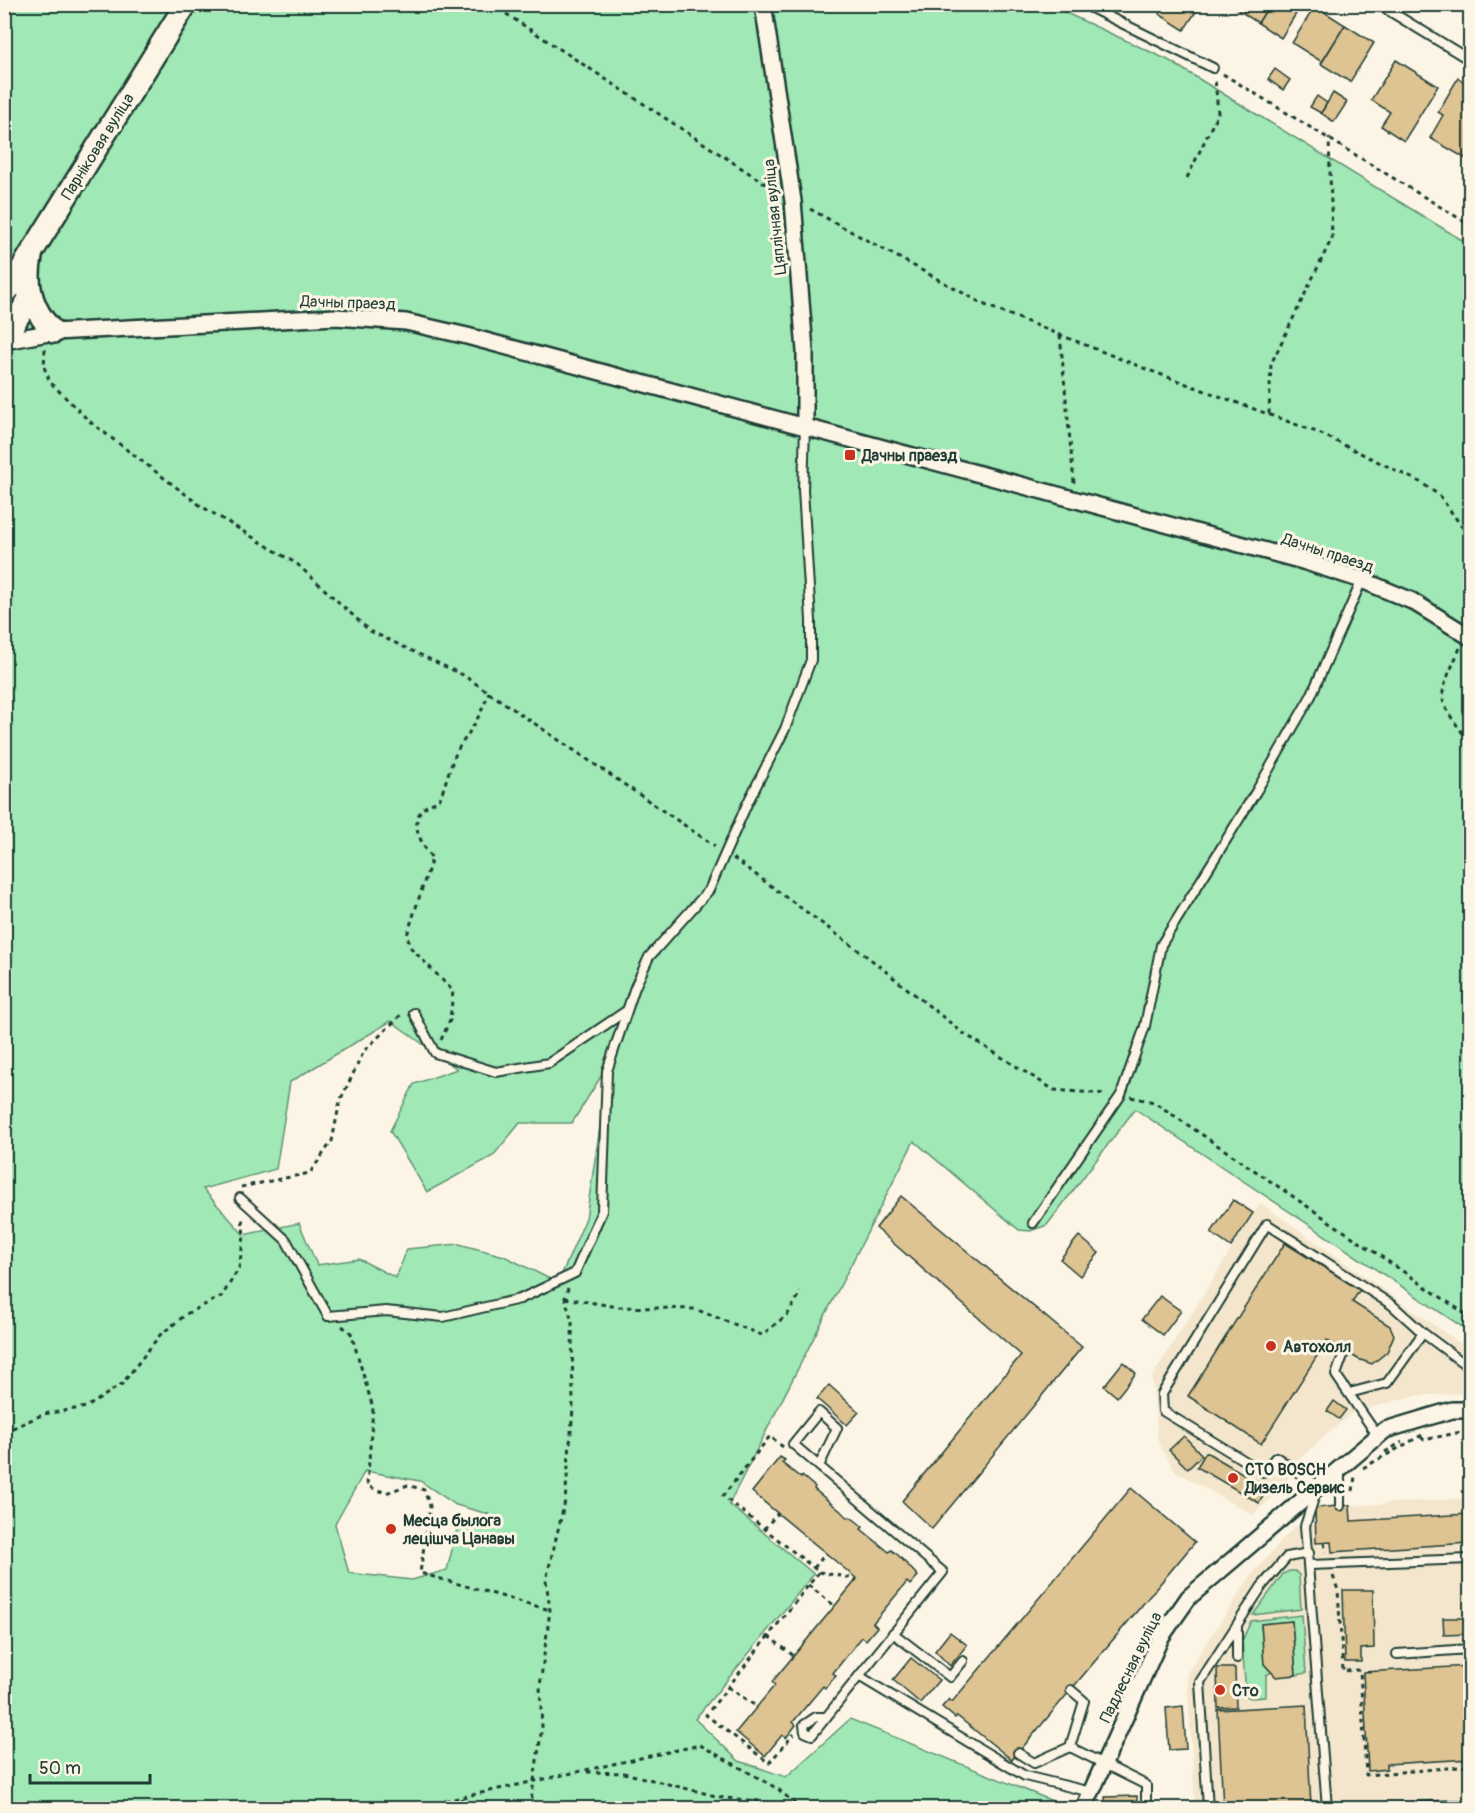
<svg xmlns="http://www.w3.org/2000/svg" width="1475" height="1813" font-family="Pangolin,sans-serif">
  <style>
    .built { fill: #f3e6cc }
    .green { fill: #a0e8b5; stroke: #609274; stroke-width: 1.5; fill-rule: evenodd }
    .building { fill: #dec393; stroke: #1f3d34; stroke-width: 1.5 }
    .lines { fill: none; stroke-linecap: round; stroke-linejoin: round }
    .lane-casing { stroke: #1f3d34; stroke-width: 12 }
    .street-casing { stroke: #1f3d34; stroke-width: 20 }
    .secondary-casing { stroke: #1f3d34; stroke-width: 26 }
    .path { stroke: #1f3d34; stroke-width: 3; stroke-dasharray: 4.5 4.5; stroke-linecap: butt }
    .lane { stroke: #fcf5e5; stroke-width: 8 }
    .street { stroke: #fcf5e5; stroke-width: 15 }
    .secondary { stroke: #fcf5e5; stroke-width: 21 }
    .poi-dot { fill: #c8321e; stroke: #fcf5e5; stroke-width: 2 }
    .labels { text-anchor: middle; stroke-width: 6; stroke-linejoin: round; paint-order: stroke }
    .street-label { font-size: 16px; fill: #1f3d34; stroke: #fcf5e5 }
    .poi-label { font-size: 16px; font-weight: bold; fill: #1f3d34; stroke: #fcf5e5; text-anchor: start }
  </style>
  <rect width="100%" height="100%" fill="#fcf5e5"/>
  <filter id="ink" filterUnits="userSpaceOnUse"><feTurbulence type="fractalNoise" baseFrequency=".0167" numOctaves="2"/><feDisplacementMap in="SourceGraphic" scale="12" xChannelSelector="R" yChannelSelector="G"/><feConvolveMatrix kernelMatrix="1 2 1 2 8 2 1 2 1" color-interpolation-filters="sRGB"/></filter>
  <g filter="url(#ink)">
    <!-- built -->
    <g class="built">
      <polygon points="1260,1203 1470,1350 1470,1393 1413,1396 1352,1413 1297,1461 1283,1487 1253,1515 1175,1471 1158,1442 1152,1377"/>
      <polygon points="1470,1498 1470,1808 1186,1808 1195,1807 1187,1673 1252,1574 1294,1527 1315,1525 1315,1508"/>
    </g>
    <!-- green -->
    <g class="green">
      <path d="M4,5H1049L1168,60L1470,245V1332L1135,1109L1047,1225L1030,1231L1019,1230L914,1141L729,1504L814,1574L695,1719L739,1761L786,1777L850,1719L1070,1808H5ZM391,1021L457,1069L414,1084L390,1131L427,1192L493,1156L520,1123H572L610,1062L586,1218L558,1283L504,1256L459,1244L407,1249L396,1278L359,1259L317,1265L299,1223L244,1235L203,1189L276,1169L290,1082ZM365,1471L420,1481L456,1505L488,1514L457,1529L447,1570L412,1580L349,1573L335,1524Z"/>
      <polygon points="1289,1571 1295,1571 1299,1575 1301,1609 1253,1615 1283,1574"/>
      <polygon points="1302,1615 1306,1673 1296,1675 1292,1621 1261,1624 1264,1664 1272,1672 1266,1675 1266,1697 1251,1698 1246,1696 1242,1641 1251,1621"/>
    </g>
    <!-- building -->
    <g class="building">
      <polygon points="1165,4 1201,4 1184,30 1159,14"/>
      <polygon points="1229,4 1270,4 1258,23"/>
      <polygon points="1270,4 1302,4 1281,38 1258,23"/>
      <polygon points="1315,6 1345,25 1322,62 1292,43"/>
      <polygon points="1345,25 1374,43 1350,82 1321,64"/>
      <polygon points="1396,60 1438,86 1404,141 1381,126 1390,112 1371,100"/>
      <polygon points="1275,69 1290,80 1283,90 1268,79"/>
      <polygon points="1458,78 1470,86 1470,161 1430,138 1443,115 1438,112"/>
      <polygon points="1333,93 1347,102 1334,122 1321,113"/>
      <polygon points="1317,96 1327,103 1321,113 1310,107"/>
      <polygon points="901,1196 1082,1347 932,1529 902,1501 1021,1355 876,1228"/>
      <polygon points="1233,1200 1253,1213 1231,1247 1211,1233"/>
      <polygon points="1079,1236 1099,1253 1080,1276 1060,1259"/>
      <polygon points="1285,1243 1360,1290 1352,1302 1390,1326 1394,1335 1387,1352 1372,1364 1358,1359 1327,1340 1261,1444 1188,1396"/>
      <polygon points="1160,1296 1181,1311 1163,1335 1142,1319"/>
      <polygon points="1123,1362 1136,1373 1117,1397 1104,1386"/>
      <polygon points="829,1385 859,1412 847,1425 817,1399"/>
      <polygon points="1334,1401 1346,1410 1339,1419 1327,1411"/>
      <polygon points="1184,1436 1202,1455 1188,1469 1169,1450"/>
      <polygon points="1206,1452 1268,1488 1259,1503 1197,1467"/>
      <polygon points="780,1457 785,1460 782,1463 801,1478 802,1476 808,1481 815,1487 814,1489 849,1518 850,1517 856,1521 863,1527 861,1529 889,1552 891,1550 898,1555 918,1576 910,1585 907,1582 873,1623 877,1627 866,1640 862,1637 833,1673 836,1676 825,1688 823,1686 793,1722 796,1725 786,1738 782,1735 765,1756 736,1732 775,1685 772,1682 857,1579 752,1492"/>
      <polygon points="1131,1488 1195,1542 1012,1760 957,1716 955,1718 942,1707 949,1699 952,1702"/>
      <polygon points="1350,1505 1351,1521 1468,1514 1469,1543 1332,1552 1331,1542 1316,1543 1315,1508"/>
      <polygon points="1343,1590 1373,1590 1374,1648 1361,1649 1361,1662 1345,1662"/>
      <polygon points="1443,1618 1470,1618 1470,1634 1444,1635"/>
      <polygon points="1292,1621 1296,1675 1276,1677 1264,1664 1261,1624"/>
      <polygon points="950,1632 967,1645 950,1666 935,1651"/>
      <polygon points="911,1658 939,1680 920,1703 893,1680"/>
      <polygon points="1470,1666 1470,1759 1387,1764 1387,1769 1368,1771 1363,1672"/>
      <polygon points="1217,1668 1235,1668 1236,1707 1218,1708"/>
      <polygon points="1306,1705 1311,1808 1223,1808 1218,1710"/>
      <polygon points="1183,1706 1186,1749 1169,1750 1166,1708"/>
      <polygon points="1137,1796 1137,1808 1106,1808 1105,1797"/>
    </g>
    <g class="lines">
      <!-- lane casing -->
      <g class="lane-casing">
        <g id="lane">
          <polyline points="1083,4 1213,68"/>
          <polyline points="1378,4 1470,60"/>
          <polyline points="414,1013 435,1053 496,1072 549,1063 626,1011"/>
          <polyline points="240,1198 286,1240 328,1316 386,1311 443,1317 520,1299 575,1273 602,1211 607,1071 635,987 649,957 709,890 747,804 785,729 811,660 811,620 803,490 805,427"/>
          <polyline points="1033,1223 1121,1095 1145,1026 1161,945 1257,790 1311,696 1362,580"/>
          <polyline points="1345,1350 1336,1375 1377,1435"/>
          <polyline points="1349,1393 1387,1383 1423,1333"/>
          <polyline points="819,1466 837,1428 819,1412 793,1444 943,1572 859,1676 1025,1776 1091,1792"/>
          <polyline points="1340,1506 1340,1468"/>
          <polyline points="1310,1565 1470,1559"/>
          <polyline points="1237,1627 1237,1658"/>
          <polyline points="893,1633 950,1677 963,1661"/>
          <polyline points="1397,1654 1470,1649"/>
          <polyline points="1071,1690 1084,1701 1070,1747 1146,1785 1146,1808"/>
          <polyline points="825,1717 816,1717 804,1725 805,1732 812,1735 859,1676"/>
          <polyline points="1018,1753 1034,1763 1070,1747"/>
          <polyline points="1208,1808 1200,1682 1262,1586 1287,1557 1309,1553"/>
          <polyline points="1327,1808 1305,1526 1318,1486 1276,1457 1263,1472 1163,1411 1162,1394 1267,1224 1392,1305 1423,1333 1470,1368"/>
          <polyline points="1393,1808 1458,1805 1458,1808"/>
        </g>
      </g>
      <!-- street casing -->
      <g class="street-casing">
        <g id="street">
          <polyline points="763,4 793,201 805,351 805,427"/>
          <polyline points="4,341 54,332 336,317 406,322 467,336 1303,561 1362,580 1412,601 1470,637"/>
          <polyline points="1084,1808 1161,1637 1189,1597 1385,1430 1452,1410 1470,1410"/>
        </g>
      </g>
      <!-- secondary casing -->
      <g class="secondary-casing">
        <g id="secondary">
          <path d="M31,257C25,286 32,311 54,332"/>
          <polyline points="9,289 186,4"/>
          <polyline points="4,340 29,299 28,287"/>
        </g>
      </g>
      <!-- path -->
      <g class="path">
        <polyline points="491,4 775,190"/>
        <polyline points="1223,74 1470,225"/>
        <polyline points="1187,178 1218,113 1215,79"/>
        <polyline points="810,209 985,305 1146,369 1319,433 1420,482 1439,495 1465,531 1470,543"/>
        <polyline points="1060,335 1074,483"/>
        <polyline points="45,349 44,367 50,382 89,421 201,506 297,564 370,631 463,675 715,846"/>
        <polyline points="1269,414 1271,364 1332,238 1329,137"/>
        <path d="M1460,648C1436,703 1435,695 1470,743"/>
        <polyline points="733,858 869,958 963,1033 1054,1090 1107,1094"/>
        <path d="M441,1040L450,1020L453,991L411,948L407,935L432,858C416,837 405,810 439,801C446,784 452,756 462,743C474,726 482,712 489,692"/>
        <polyline points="1131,1097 1154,1102 1470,1317"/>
        <polyline points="241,1187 310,1173 332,1141 340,1101 364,1051 403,1013"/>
        <polyline points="565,1298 618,1307 695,1309 762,1335 788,1314 801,1292"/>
        <polyline points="342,1326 351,1333 373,1408 367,1486 386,1493 408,1485 424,1490 430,1506 420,1573 550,1610"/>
        <polyline points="4,1432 44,1414 87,1407 122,1384 160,1335 188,1313 222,1296 239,1268 244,1236 242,1216"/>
        <polyline points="1421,1437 1424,1440 1470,1430"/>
        <polyline points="783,1447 770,1436 723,1496 819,1572 706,1715 769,1763 794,1734"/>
        <polyline points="1385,1452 1402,1442"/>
        <polyline points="1363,1468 1422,1435"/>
        <polyline points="1353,1491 1355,1476"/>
        <polyline points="764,1529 778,1513"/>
        <polyline points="1324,1543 1326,1552"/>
        <polyline points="814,1568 826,1553"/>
        <polyline points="819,1572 857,1579"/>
        <polyline points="1333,1576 1338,1590 1343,1671 1360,1670 1366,1775 1470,1766"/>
        <polyline points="808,1585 835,1606"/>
        <polyline points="768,1636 794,1656"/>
        <polyline points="728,1687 757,1707"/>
        <polyline points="587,1772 624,1773 724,1798 759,1801 792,1808"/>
        <polyline points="461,1798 465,1808"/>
        <polyline points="419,1808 426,1805 700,1745 778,1789 800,1808"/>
        <polyline points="530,1808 542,1727 540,1686 550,1610 546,1580 565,1501 573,1409 572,1322 565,1298 568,1288"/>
      </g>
      <!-- lane -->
      <use href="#lane" class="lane"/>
      <!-- street -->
      <use href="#street" class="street"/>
      <!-- secondary -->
      <use href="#secondary" class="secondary"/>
    </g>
  </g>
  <!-- markers -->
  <g class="poi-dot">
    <rect x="844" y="449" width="12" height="12" rx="3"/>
    <circle cx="1271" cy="1346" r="6"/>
    <circle cx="1233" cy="1478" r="6"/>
    <circle cx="391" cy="1529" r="6"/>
    <circle cx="1220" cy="1690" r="6"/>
  </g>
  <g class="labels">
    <!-- street labels -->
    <g class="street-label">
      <text transform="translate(97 146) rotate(-58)" y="6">Парніковая вуліца</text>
      <text transform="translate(774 217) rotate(-96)" y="6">Цяплічная вуліца</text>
      <text transform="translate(348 302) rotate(2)" y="6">Дачны праезд</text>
      <text transform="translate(1328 552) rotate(18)" y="6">Дачны праезд</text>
      <text transform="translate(1130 1667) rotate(-64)" y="6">Падлесная вуліца</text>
    </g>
    <!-- poi labels -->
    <g class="poi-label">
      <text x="862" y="461">Дачны праезд</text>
      <text x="1283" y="1352">Автохолл</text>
      <text x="1245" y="1475">СТО BOSCH<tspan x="1245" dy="18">Дизель Сервис</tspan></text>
      <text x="403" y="1526">Месца былога<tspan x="403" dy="18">лецішча Цанавы</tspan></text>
      <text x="1232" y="1696">Сто</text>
    </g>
  </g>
  <!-- margin -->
  <rect width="1475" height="1813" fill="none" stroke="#fcf5e5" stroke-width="24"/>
  <rect x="12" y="12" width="1451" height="1789" fill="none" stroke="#1f3d34" stroke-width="2" filter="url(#ink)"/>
  <!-- scale -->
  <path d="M30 1774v9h120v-9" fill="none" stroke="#1f3d34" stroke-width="3"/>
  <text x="39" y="1774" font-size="18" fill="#1f3d34" stroke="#fcf5e5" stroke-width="4.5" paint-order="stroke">50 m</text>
</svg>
